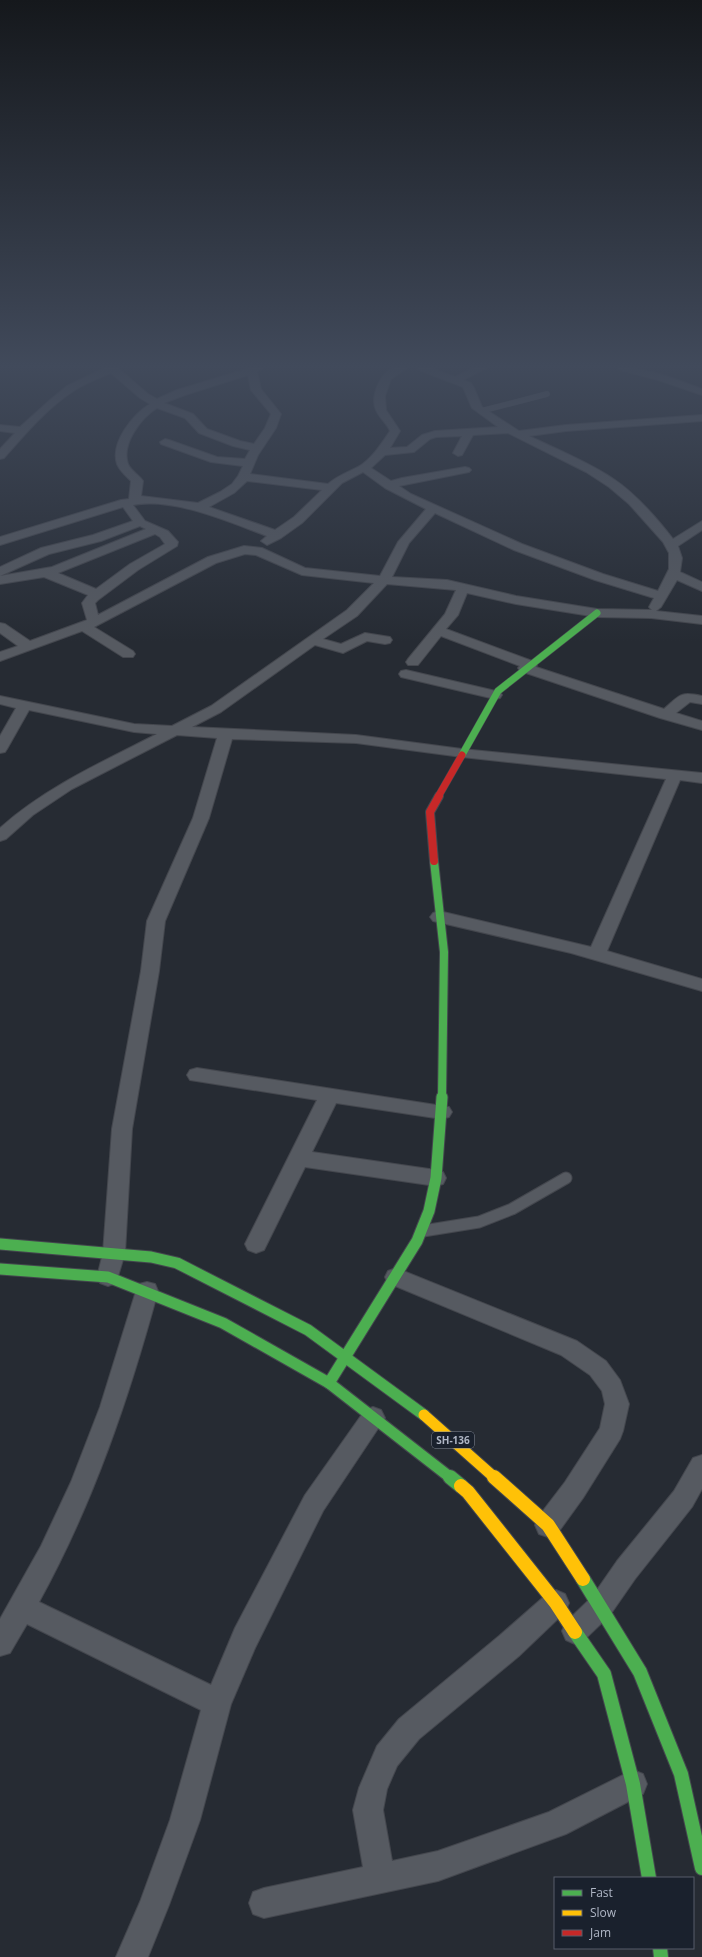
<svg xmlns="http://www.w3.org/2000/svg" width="702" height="1957" font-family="'Open Sans',sans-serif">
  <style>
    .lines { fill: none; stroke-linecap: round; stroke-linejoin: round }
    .lane-far1-casing { stroke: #44474e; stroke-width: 6 }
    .lane-casing { stroke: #44474e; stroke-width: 13 }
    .street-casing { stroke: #44474e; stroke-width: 2 }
    .fast-far3-casing { stroke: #44474e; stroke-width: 8 }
    .fast-far2-casing { stroke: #44474e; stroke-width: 10 }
    .fast-far1-casing { stroke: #44474e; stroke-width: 13 }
    .fast-casing { stroke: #44474e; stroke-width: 16 }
    .slow-far1-casing { stroke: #44474e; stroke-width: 13 }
    .slow-casing { stroke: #44474e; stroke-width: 16 }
    .jam-far1-casing { stroke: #44474e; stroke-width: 8 }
    .jam-casing { stroke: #44474e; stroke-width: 10 }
    .lane-far1 { stroke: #565a61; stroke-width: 5.5 }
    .lane { stroke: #565a61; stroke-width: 11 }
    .street { fill: #565a61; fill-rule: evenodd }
    .fast-far3 { stroke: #4caf50; stroke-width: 7 }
    .fast-far2 { stroke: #4caf50; stroke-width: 8 }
    .fast-far1 { stroke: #4caf50; stroke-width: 11 }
    .fast { stroke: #4caf50; stroke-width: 14 }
    .slow-far1 { stroke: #ffc107; stroke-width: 11 }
    .slow { stroke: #ffc107; stroke-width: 14 }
    .jam-far1 { stroke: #c62828; stroke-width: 7 }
    .jam { stroke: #c62828; stroke-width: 8 }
    .labels { text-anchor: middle; stroke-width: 3.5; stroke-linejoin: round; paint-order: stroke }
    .shield { fill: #1a212d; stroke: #828997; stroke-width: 1 }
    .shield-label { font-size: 10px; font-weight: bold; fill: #afb6c5 }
  </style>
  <rect width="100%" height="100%" fill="#262b33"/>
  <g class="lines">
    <!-- lane-far1 casing -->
    <g class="lane-far1-casing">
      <polyline id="lane-far1" points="481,411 547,394"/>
    </g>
    <!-- lane casing -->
    <g class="lane-casing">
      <polyline id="lane" points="423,1231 479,1222 512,1209 566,1178"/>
    </g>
    <!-- street casing -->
    <g class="street-casing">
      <g id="street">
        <path d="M105,368H118L148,394L157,399L177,390L250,368H263L257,372L261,389L281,414L276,428L258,455L250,474L328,484C337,476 348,472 358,467C371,460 382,443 390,431C387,423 379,418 376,410C370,397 380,372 394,368C398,367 403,368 407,368L391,379L385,396L386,410L400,431L390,448L407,447L422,435L435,431L498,427L472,408L463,387L419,370L417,368H431L455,377L473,368H486L463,380L471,383L474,388L482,407L519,431L566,425L702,415V421L566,431L529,436C556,449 586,461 612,478C635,493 656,517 673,539L702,521V530L678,546L682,558L680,572L702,582V591L677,580L661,607L656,611L702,616V624L651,618L597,617L516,604L467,593L458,615L446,629L535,662L537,665L536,667L664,709C680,695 680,691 702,696V704L690,702L676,713L702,721V730L660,718L520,671L518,668L520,666L441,636L418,665H408L406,662L408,659L445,614L456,590L387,584L357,616L323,639L341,644L365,633L390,637L392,640L390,643L385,644L367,641L343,653L315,645L221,712L192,727L356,735L462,749L702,773V783L680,780L607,951L702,979V991L571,953L433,921L430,917L433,913L439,911L591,947L666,779L462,757L356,743L232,739L209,818L165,921L159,971L132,1129L125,1253L116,1283L108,1286L100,1283L97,1277L103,1253L112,1129L141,971L147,921L193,818L217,738L177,735L72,789L33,815L6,839L0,841V828C46,787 102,762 157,734L134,732L29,710L7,749L5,752L0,753V736L16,708L0,704V696L134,724L172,726L211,706L347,610L374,583L302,575L256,555L245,554L216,563L94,627L133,651L135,654L133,657H123L82,631L0,661V652L18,646L0,633V623L5,624L30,641L87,620L82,603L88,595L44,577L0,584V576L52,567L146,529L140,526L101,541L49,554L0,576V567L41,548L93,535L133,521L123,507L0,545V537L121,500L129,499L131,481C126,476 120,471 117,464C110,443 133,414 150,404L140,398L111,373C99,378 86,383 75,390C48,407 25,434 4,458L0,459V449L15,433L0,431V425L20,427L50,400L67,386ZM248,375L251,390L271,414L265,428L254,444L240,441L207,429L193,414L164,403L185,395ZM157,408L185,418L199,433L233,446L250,450L245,459L217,457L169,440L165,439L160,442L161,444L211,462L243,466L238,476L232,484L220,492L198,503L141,496L143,481C139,475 131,471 128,464C121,444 141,418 157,408ZM508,433L586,472L609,487L629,504L663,542L669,553V569L658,591L603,574L522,544L411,494L399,486L469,472L471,470L469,468L465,467L402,478L391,481L371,468L385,455L414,452L430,439L436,437L462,436L453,453L458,456L462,455L473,435ZM363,472L385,488L426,509L398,542L380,576L305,568L262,548L244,546L208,557L98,615L95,603L98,600L138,570L177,546L178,542L168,531L145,521L133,505C173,497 229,522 267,536L261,541L267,545L281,538L302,523L342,483ZM247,481L322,490L294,517L275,530L209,507L234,493ZM435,513L514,550L595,580L654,598L649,607L652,610L597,609L516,596L447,580L392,577L409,543ZM155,534L160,537L165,544L130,564L96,589L58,573Z"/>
        <path d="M618,368C647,367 675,379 702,389V395L658,380L620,370Z"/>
        <polygon points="406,670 500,692 502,695 500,698 495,699 401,677 399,674 401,671"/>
        <polygon points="197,1068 449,1107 452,1112 449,1117 442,1119 336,1103 312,1152 436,1170 443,1172 446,1178 443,1184 436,1186 305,1167 264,1250 256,1253 248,1250 245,1244 317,1100 190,1080 187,1075 190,1070"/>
        <polygon points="396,1268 577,1341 606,1361 620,1380 629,1404 623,1431 620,1439 583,1498 557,1534 548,1537 539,1534 535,1525 539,1516 565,1482 600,1428 605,1404 602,1391 590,1375 561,1355 388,1283 385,1277 388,1271"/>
        <path d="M147,1282L155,1284L158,1291C129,1398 93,1504 39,1602L211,1685L235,1628L305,1495L365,1410L373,1407L381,1410L385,1418L323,1511L255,1648L231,1704L200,1820L169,1905L148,1957H116L140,1902L170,1820L201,1710L27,1624L10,1653L0,1656V1619L41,1546L71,1482L100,1407L136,1291L139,1284Z"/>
        <polygon points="702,1455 702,1489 692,1507 635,1579 610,1615 584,1640 575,1644 566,1640 562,1631 566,1622 592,1597 617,1561 674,1491 693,1458"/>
        <polygon points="556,1590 565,1594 569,1603 565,1612 519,1656 419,1739 397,1766 387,1789 383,1810 392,1861 438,1851 549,1812 633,1770 643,1774 647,1784 643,1794 566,1834 438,1881 264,1918 253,1914 249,1903 253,1892 264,1888 363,1867 353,1810 359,1788 377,1746 399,1719 499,1636 547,1594"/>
      </g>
    </g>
    <!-- fast-far3 casing -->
    <g class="fast-far3-casing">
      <polyline id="fast-far3" points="462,755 498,691 597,613"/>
    </g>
    <!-- fast-far2 casing -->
    <g class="fast-far2-casing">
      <polyline id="fast-far2" points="434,861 444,952 442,1098"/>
    </g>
    <!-- fast-far1 casing -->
    <g class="fast-far1-casing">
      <g id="fast-far1">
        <polyline points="0,1244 151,1257 177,1263 308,1330 424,1415"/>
        <polyline points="0,1269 108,1277 223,1323 329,1383 451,1478"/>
        <polyline points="329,1383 417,1241 429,1211 436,1178 442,1097"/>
      </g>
    </g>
    <!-- fast casing -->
    <g class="fast-casing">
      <g id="fast">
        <polyline points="450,1477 461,1486"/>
        <polyline points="583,1579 640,1672 681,1774 702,1868"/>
        <polyline points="575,1632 604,1674 633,1784 649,1878"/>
        <polyline points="660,1948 661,1957"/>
      </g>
    </g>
    <!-- slow-far1 casing -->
    <g class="slow-far1-casing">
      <polyline id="slow-far1" points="424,1415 495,1478"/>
    </g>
    <!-- slow casing -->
    <g class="slow-casing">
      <g id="slow">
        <polyline points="494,1477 548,1525 583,1579"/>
        <polyline points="461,1486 468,1492 556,1603 575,1632"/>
      </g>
    </g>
    <!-- jam-far1 casing -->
    <g class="jam-far1-casing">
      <polyline id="jam-far1" points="438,797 462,755"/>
    </g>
    <!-- jam casing -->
    <g class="jam-casing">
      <polyline id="jam" points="434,861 430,812 439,796"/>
    </g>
    <!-- lane-far1 -->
    <use href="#lane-far1" class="lane-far1"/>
    <!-- lane -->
    <use href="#lane" class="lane"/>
    <!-- street -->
    <use href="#street" class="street"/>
    <!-- fast-far3 -->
    <use href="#fast-far3" class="fast-far3"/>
    <!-- fast-far2 -->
    <use href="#fast-far2" class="fast-far2"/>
    <!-- fast-far1 -->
    <use href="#fast-far1" class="fast-far1"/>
    <!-- fast -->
    <use href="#fast" class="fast"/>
    <!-- slow-far1 -->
    <use href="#slow-far1" class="slow-far1"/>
    <!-- slow -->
    <use href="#slow" class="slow"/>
    <!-- jam-far1 -->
    <use href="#jam-far1" class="jam-far1"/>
    <!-- jam -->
    <use href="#jam" class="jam"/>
  </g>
  <!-- sky -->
  <linearGradient id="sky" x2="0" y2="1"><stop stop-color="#15181c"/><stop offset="0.57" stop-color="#414a5b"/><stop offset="1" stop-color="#414a5b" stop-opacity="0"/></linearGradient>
  <rect width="702" height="642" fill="url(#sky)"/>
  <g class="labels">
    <!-- shield labels -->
    <rect class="shield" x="432" y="1432" width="42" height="16" rx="3"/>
    <g class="shield-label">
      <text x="453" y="1444">SH-136</text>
    </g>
  </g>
  <!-- legend -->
  <rect x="554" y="1877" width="140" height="72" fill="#1a212d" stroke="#565d6a"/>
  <rect x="562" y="1890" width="20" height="6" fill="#4caf50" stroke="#565d6a"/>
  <text x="590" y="1897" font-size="12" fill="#afb6c5">Fast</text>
  <rect x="562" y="1910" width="20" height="6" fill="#ffc107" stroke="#565d6a"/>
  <text x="590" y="1917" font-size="12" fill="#afb6c5">Slow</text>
  <rect x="562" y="1930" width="20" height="6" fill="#c62828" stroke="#565d6a"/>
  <text x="590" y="1937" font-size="12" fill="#afb6c5">Jam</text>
</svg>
